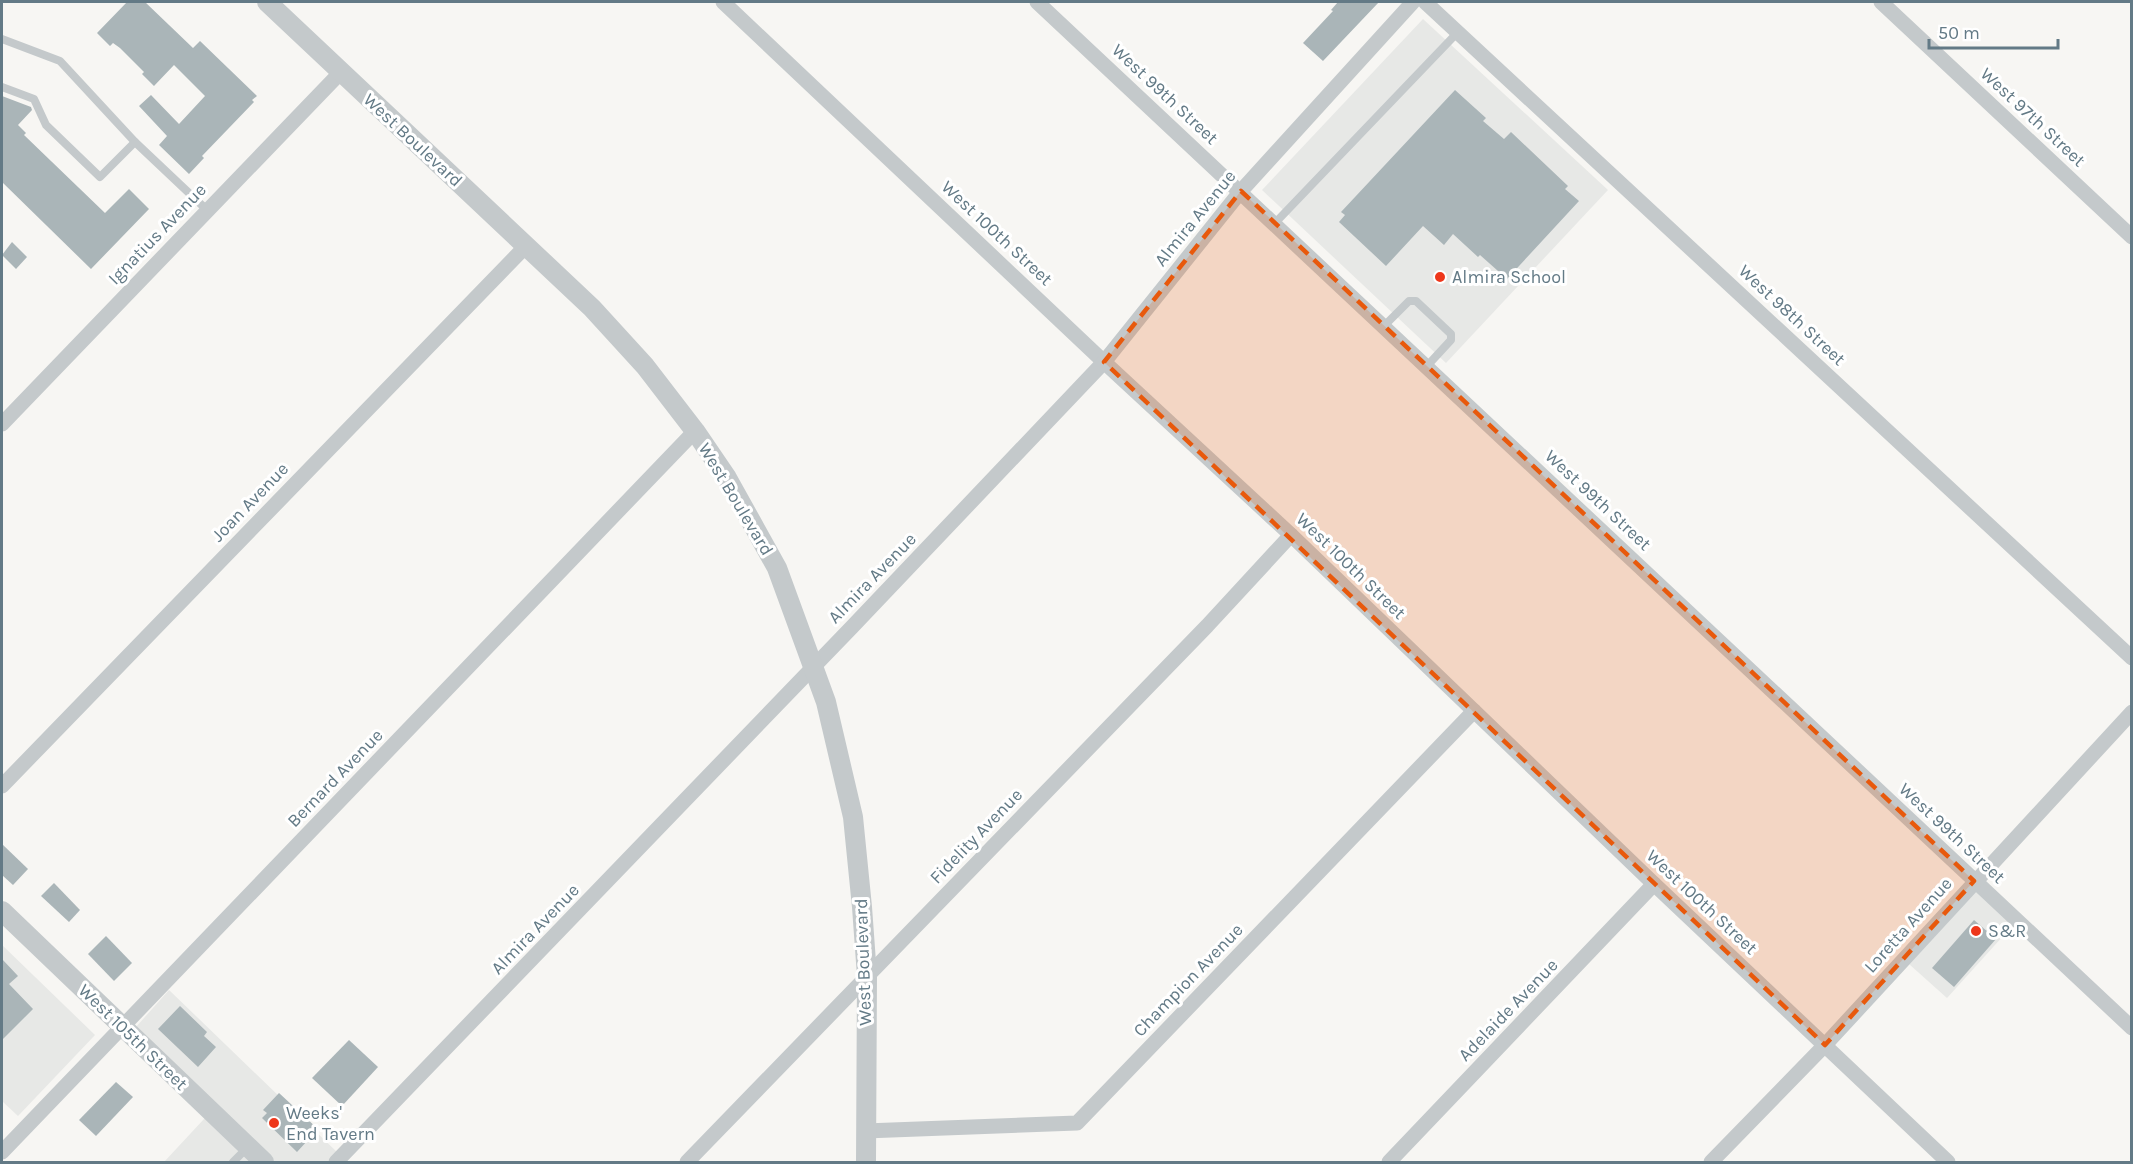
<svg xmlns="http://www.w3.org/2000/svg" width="2133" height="1164" font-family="Karla,sans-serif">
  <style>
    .built { fill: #e7e8e6 }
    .building { fill: #aab5b8 }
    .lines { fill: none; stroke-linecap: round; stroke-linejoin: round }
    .service { stroke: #c4c9cb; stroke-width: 8 }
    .minor { stroke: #c4c9cb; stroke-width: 15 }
    .tertiary { stroke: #c4c9cb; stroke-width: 20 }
    .marked { fill: #e8590c; fill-opacity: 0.2; stroke: #e8590c; stroke-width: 4.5; stroke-dasharray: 12 8; stroke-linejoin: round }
    .poi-dot { fill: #ee371b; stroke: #fff; stroke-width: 2 }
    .labels { text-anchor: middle; stroke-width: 6; stroke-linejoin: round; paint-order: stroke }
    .street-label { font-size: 18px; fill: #637a86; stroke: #fff }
    .poi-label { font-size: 18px; fill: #637a86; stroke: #fff; text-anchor: start }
  </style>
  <rect width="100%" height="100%" fill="#f7f6f3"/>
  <!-- built -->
  <g class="built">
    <polygon points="1423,19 1608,190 1446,363 1262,190"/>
    <polygon points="1976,891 2013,925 1947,998 1909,964"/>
    <polygon points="2,945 95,1035 18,1116 2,1101"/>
    <polygon points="169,990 338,1153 329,1162 164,1162 217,1105 136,1027"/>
  </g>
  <!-- building -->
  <g class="building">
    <polygon points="127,2 145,2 193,48 200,41 257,96 252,100 254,102 202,156 204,158 189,174 159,145 167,136 139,106 151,95 179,124 205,96 174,65 154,86 142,74 144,72 120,48 113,43 110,46 97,33"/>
    <polygon points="1338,2 1379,2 1323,61 1303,43 1333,11 1331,10"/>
    <polygon points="1455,90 1486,118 1483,121 1504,139 1511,132 1568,186 1565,189 1579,201 1507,279 1480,255 1478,257 1453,234 1444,245 1423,226 1386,266 1339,222 1345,215 1341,212"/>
    <polygon points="2,96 31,107 32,110 18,125 26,133 24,135 105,213 129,189 149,209 91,269 2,182"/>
    <polygon points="12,242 27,257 16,269 2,255"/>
    <polygon points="2,844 28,869 13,885 2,875"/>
    <polygon points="54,883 80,910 69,922 41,896"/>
    <polygon points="1974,920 1996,939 1954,987 1932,968"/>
    <polygon points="106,936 132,963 114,981 88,954"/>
    <polygon points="2,959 18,976 9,984 33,1009 2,1040"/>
    <polygon points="180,1006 207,1032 204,1036 216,1047 198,1067 158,1029"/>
    <polygon points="349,1040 378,1067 342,1106 312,1078"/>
    <polygon points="116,1082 133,1097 96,1136 79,1120"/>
    <polygon points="279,1093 318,1129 297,1152 262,1118 267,1113 263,1110"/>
  </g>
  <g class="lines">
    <!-- service -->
    <g class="service">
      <polyline points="2,39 60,61 135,142"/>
      <polyline points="2,87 34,99 46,125 100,177 135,142 207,210"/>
      <polyline points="1275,223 1458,32"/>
      <polyline points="1384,326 1409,301 1416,301 1451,334 1451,340 1427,366"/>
      <polyline points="233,1162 248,1147"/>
    </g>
    <!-- minor -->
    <g class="minor">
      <polyline points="723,2 1104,362 1291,535 1654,884 1948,1162"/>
      <polyline points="1037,2 2132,1028"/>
      <polyline points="1425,2 2132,658"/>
      <polyline points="1881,2 2132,237"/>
      <polyline points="2,424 341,72"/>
      <polyline points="2,786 527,245"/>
      <polyline points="865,1131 1077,1123 1474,711"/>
      <polyline points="2,1152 695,431"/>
      <polyline points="336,1162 852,627 1104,362 1241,191 1413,2"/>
      <polyline points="687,1162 1207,626 1291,535"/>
      <polyline points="1389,1162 1654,884"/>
      <polyline points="1711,1162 1825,1045 2132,712"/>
    </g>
    <!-- tertiary -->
    <g class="tertiary">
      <polyline points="267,2 592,308 645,366 695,431 727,478 777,568 826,702 853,817 862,907 867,976 866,1162"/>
      <polyline points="2,911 264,1162"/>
    </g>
  </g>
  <!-- marked area -->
  <path class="marked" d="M1241,191L1974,881L1825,1045L1104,362Z"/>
  <!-- markers -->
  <g class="poi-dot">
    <circle cx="1440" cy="277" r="6"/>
    <circle cx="1976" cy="931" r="6"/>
    <circle cx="274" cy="1123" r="6"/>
  </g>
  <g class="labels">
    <!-- street labels -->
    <g class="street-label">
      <text transform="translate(1165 94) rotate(43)" y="6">West 99th Street</text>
      <text transform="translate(2033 117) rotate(43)" y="6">West 97th Street</text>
      <text transform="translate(413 140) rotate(43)" y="6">West Boulevard</text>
      <text transform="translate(1195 218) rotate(-51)" y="6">Almira Avenue</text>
      <text transform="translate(997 233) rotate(43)" y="6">West 100th Street</text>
      <text transform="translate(157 234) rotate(-46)" y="6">Ignatius Avenue</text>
      <text transform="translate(1792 315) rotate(43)" y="6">West 98th Street</text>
      <text transform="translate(736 499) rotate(59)" y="6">West Boulevard</text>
      <text transform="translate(1598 500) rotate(43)" y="6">West 99th Street</text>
      <text transform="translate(250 502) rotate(-46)" y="6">Joan Avenue</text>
      <text transform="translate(1351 566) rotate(44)" y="6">West 100th Street</text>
      <text transform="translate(872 578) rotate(-46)" y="6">Almira Avenue</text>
      <text transform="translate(335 778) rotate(-46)" y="6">Bernard Avenue</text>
      <text transform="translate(1952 833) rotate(43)" y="6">West 99th Street</text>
      <text transform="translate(976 836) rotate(-46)" y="6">Fidelity Avenue</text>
      <text transform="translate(1702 902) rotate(43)" y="6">West 100th Street</text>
      <text transform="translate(1908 925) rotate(-48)" y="6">Loretta Avenue</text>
      <text transform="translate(535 929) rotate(-46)" y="6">Almira Avenue</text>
      <text transform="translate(863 962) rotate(-92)" y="6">West Boulevard</text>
      <text transform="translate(1188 980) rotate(-46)" y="6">Champion Avenue</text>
      <text transform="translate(1508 1010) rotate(-46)" y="6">Adelaide Avenue</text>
      <text transform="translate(133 1037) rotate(44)" y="6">West 105th Street</text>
    </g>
    <!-- poi labels -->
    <g class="poi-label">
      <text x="1452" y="283">Almira School</text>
      <text x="1988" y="937">S&amp;R</text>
      <text x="286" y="1119">Weeks'<tspan x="286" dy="21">End Tavern</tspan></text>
    </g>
  </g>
  <!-- border -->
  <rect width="2133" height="1164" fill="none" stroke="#637a86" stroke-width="6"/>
  <!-- scale -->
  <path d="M1929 39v9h129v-9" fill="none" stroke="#637a86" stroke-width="3"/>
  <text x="1938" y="39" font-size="18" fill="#637a86" stroke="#ffffff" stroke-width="4.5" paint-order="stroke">50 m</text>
</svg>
